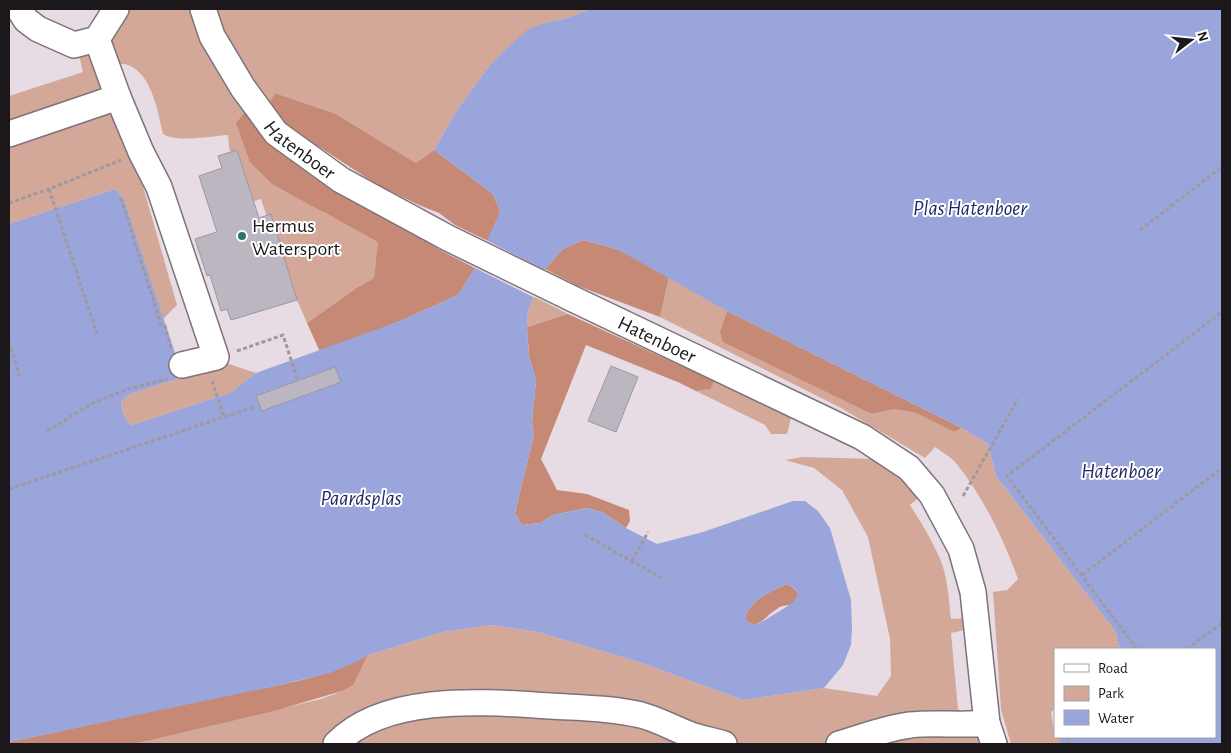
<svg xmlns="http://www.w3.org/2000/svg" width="1231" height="753" font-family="'Alegreya Sans',sans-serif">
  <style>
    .green { fill: #d3a899 }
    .forest { fill: #c68975 }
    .water { fill: #9aa5db; fill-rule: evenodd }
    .pier { fill: #e7dce3 }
    .building { fill: #bbb6c0; stroke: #9b97a1 }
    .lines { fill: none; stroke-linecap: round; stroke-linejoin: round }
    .minor-casing { stroke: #7d737a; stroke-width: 28 }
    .path { stroke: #a1989e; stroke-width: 3; stroke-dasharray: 4 2.5; stroke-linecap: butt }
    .minor { stroke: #fff; stroke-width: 25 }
    .poi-dot { fill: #2d7369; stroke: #fff; stroke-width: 2 }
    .labels { text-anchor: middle; stroke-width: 4; stroke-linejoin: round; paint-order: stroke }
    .street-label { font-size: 20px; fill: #1b171a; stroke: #fff }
    .poi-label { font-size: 20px; fill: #1b171a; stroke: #fff; text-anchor: start }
    .water-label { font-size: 21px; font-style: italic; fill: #222665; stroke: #fff }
  </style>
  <rect width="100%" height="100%" fill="#e7dce3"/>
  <!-- green -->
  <g class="green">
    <path d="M117,9H191L212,57L323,212L379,242L374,278L358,287L307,323L289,282L261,199L248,203L229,147L228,135C211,136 177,143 163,134C158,112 151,69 124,64C121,64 116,65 113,66L107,55Z"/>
    <polygon points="212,9 591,9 567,18 545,23 490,65 457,110 434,150 416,163 336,114 275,93 267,106 240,70"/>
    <polygon points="84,54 91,55 97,59 103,93 9,127 9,96 83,72 79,55"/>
    <polygon points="104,108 115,112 142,183 177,305 162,320 123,197 115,189 9,224 9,140"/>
    <path d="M669,277L727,311L720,332L872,414L894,409L916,413L954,432L962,428L988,444L996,476L1116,632L1120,649H1055V709L1051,712L1055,737H1057L1062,744H1011L1001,710L993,592L1007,590L1018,579C1004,540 983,496 956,463C951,457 942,452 935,447L925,458L841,408L660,317Z"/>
    <polygon points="533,296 568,314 527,327 528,310"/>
    <path d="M223,362L256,373L230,393L132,425C124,418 122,412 121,402L130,394L183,377Z"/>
    <polygon points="714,381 791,418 787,434 771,434 765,425 696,391 711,389"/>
    <path d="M803,457L876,459L893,468L922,495L910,505C922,524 934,543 942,564C948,581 949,601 951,619L968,618L969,629L951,633L958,709L980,735L983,744H134L321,699C355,687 352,686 368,655L443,632L491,625L538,632L642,663L743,700L824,688L877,696L891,676L890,639L868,537L842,490L814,468L785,460Z"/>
  </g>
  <!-- forest -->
  <g class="forest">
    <polygon points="275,93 336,114 416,163 434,150 493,194 500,212 488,241 455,225 439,213 419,205 379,186 321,148 288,129 267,106"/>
    <polygon points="247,110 389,219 442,251 475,268 458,295 400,321 320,352 307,323 358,287 374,278 378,242 272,184 250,162 236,123"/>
    <polygon points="583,240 617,249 669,277 660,317 578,286 545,269 563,249"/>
    <polygon points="727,311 962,428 954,432 916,413 894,409 872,414 723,342 720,332"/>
    <polygon points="568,314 714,381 711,389 696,391 680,383 586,345 541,459 557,490 587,494 629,510 630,521 626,528 602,512 587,508 553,515 540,523 522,525 515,513 534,434 532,422 536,380 529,356 527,327"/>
    <path d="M786,584C795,587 805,596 792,604C787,606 781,605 777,609C768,614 764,622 754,625L745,620C748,601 770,592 786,584Z"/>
    <path d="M368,655L353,685L342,691L274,711L134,744H9V742C76,728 143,713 211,698C264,687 320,682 368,655Z"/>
  </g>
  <!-- water -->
  <path class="water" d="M591,9H1222V744H1062L1057,737H1215V649H1120L1116,632L996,476L988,444L962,428L727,311L617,249L583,240L563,249L545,269L528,310L527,327L529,356L536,380L532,422L534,434L515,513L522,525L540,523L553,515L587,508L602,512L626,528L657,544L703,532L793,501H805L818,511L830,528L851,600L852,628L851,645L843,665L824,688L743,700L642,663L538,632L491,625L443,632L368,655L354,663L330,673L280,685L9,742V224L115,189L123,197L183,377L130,394L121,402C122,412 124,418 132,425L230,393L256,373L400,321L458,295L475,268L500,212L493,194L434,150L457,110L490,65L513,43L528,29L545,23L567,18ZM786,584C810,593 791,604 778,612C770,617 763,622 754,625L745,620C748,601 770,592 786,584Z"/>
  <!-- pier -->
  <polygon class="pier" points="486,240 547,271 535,298 473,267"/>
  <!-- building -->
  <g class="building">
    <polygon points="237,150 259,218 271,214 297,300 231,320 227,309 221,311 210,275 207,276 195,239 217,232 199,176 222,168 218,156"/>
    <polygon points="611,366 638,377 616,432 588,421"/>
    <polygon points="335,367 341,382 262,411 256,396"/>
  </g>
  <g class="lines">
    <!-- minor casing -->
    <g class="minor-casing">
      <g id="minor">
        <polyline points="19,9 26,20 38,29 74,45 97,39 116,9"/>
        <path id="s1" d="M203,9L212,36L243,88L276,133L341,180L448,238L573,299L862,437L909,468L932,495L961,549L973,592L987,723L994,744"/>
        <polyline points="118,97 141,152 159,187 216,357 182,365"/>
        <polyline points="9,134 118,97 97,39"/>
        <path d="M336,744C385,693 485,702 550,706C581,708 611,708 641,715C660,720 676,730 694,736C704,739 714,741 724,744"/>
        <path d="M839,744C863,737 886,728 910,725C935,722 961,726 987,723"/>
      </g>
    </g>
    <!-- path -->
    <g class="path">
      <polyline points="49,189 97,334"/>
      <polyline points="121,198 161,325 165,326 171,348"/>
      <polyline points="9,203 49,189 121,160"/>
      <polyline points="1140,230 1222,167"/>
      <polyline points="9,342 20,378"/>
      <polyline points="237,351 283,335 298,381"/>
      <polyline points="212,381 224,417"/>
      <polyline points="47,431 93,403 128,389 167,379"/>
      <polyline points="9,489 254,407"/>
      <polyline points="963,496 1018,399"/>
      <polyline points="585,535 662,578"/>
      <polyline points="632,561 648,532"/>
      <polyline points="1082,575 1222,468"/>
      <polyline points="1137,649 1007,476 1222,312"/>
      <polyline points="1187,649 1222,623"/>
      <polyline points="1070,737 1067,739 1070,744"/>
    </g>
    <!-- minor -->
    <use href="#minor" class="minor"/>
  </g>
  <!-- markers -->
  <circle class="poi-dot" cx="242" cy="236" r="5"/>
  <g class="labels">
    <!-- street labels -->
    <g class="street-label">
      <text dy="7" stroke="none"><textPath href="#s1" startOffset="174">Hatenboer</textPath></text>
      <text dy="7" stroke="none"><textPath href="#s1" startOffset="579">Hatenboer</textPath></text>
    </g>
    <!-- poi labels -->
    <g class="poi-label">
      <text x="252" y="232">Hermus<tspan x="252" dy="23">Watersport</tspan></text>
    </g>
    <!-- water labels -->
    <g class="water-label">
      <text x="970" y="215">Plas Hatenboer</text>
      <text x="1121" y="478">Hatenboer</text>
      <text x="361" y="505">Paardsplas</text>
    </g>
  </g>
  <!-- border -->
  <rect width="1231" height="753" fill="none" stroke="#1b171a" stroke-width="20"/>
  <!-- legend -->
  <rect x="1054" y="648" width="162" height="90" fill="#ffffff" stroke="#a4a2a3"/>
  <rect x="1064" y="664" width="25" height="8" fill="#ffffff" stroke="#a4a2a3"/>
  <text x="1098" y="673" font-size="15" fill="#1b171a">Road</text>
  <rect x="1064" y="686" width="25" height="15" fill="#d3a899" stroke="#a4a2a3"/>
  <text x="1098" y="698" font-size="15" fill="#1b171a">Park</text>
  <rect x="1064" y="710" width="25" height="15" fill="#9aa5db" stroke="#a4a2a3"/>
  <text x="1098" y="723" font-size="15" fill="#1b171a">Water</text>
  <!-- north arrow -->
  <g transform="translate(1191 40) rotate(74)" stroke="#ffffff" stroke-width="4" paint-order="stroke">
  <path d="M0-4L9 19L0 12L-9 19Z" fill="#1b171a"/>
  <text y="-8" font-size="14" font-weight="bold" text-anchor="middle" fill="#1b171a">N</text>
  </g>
</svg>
